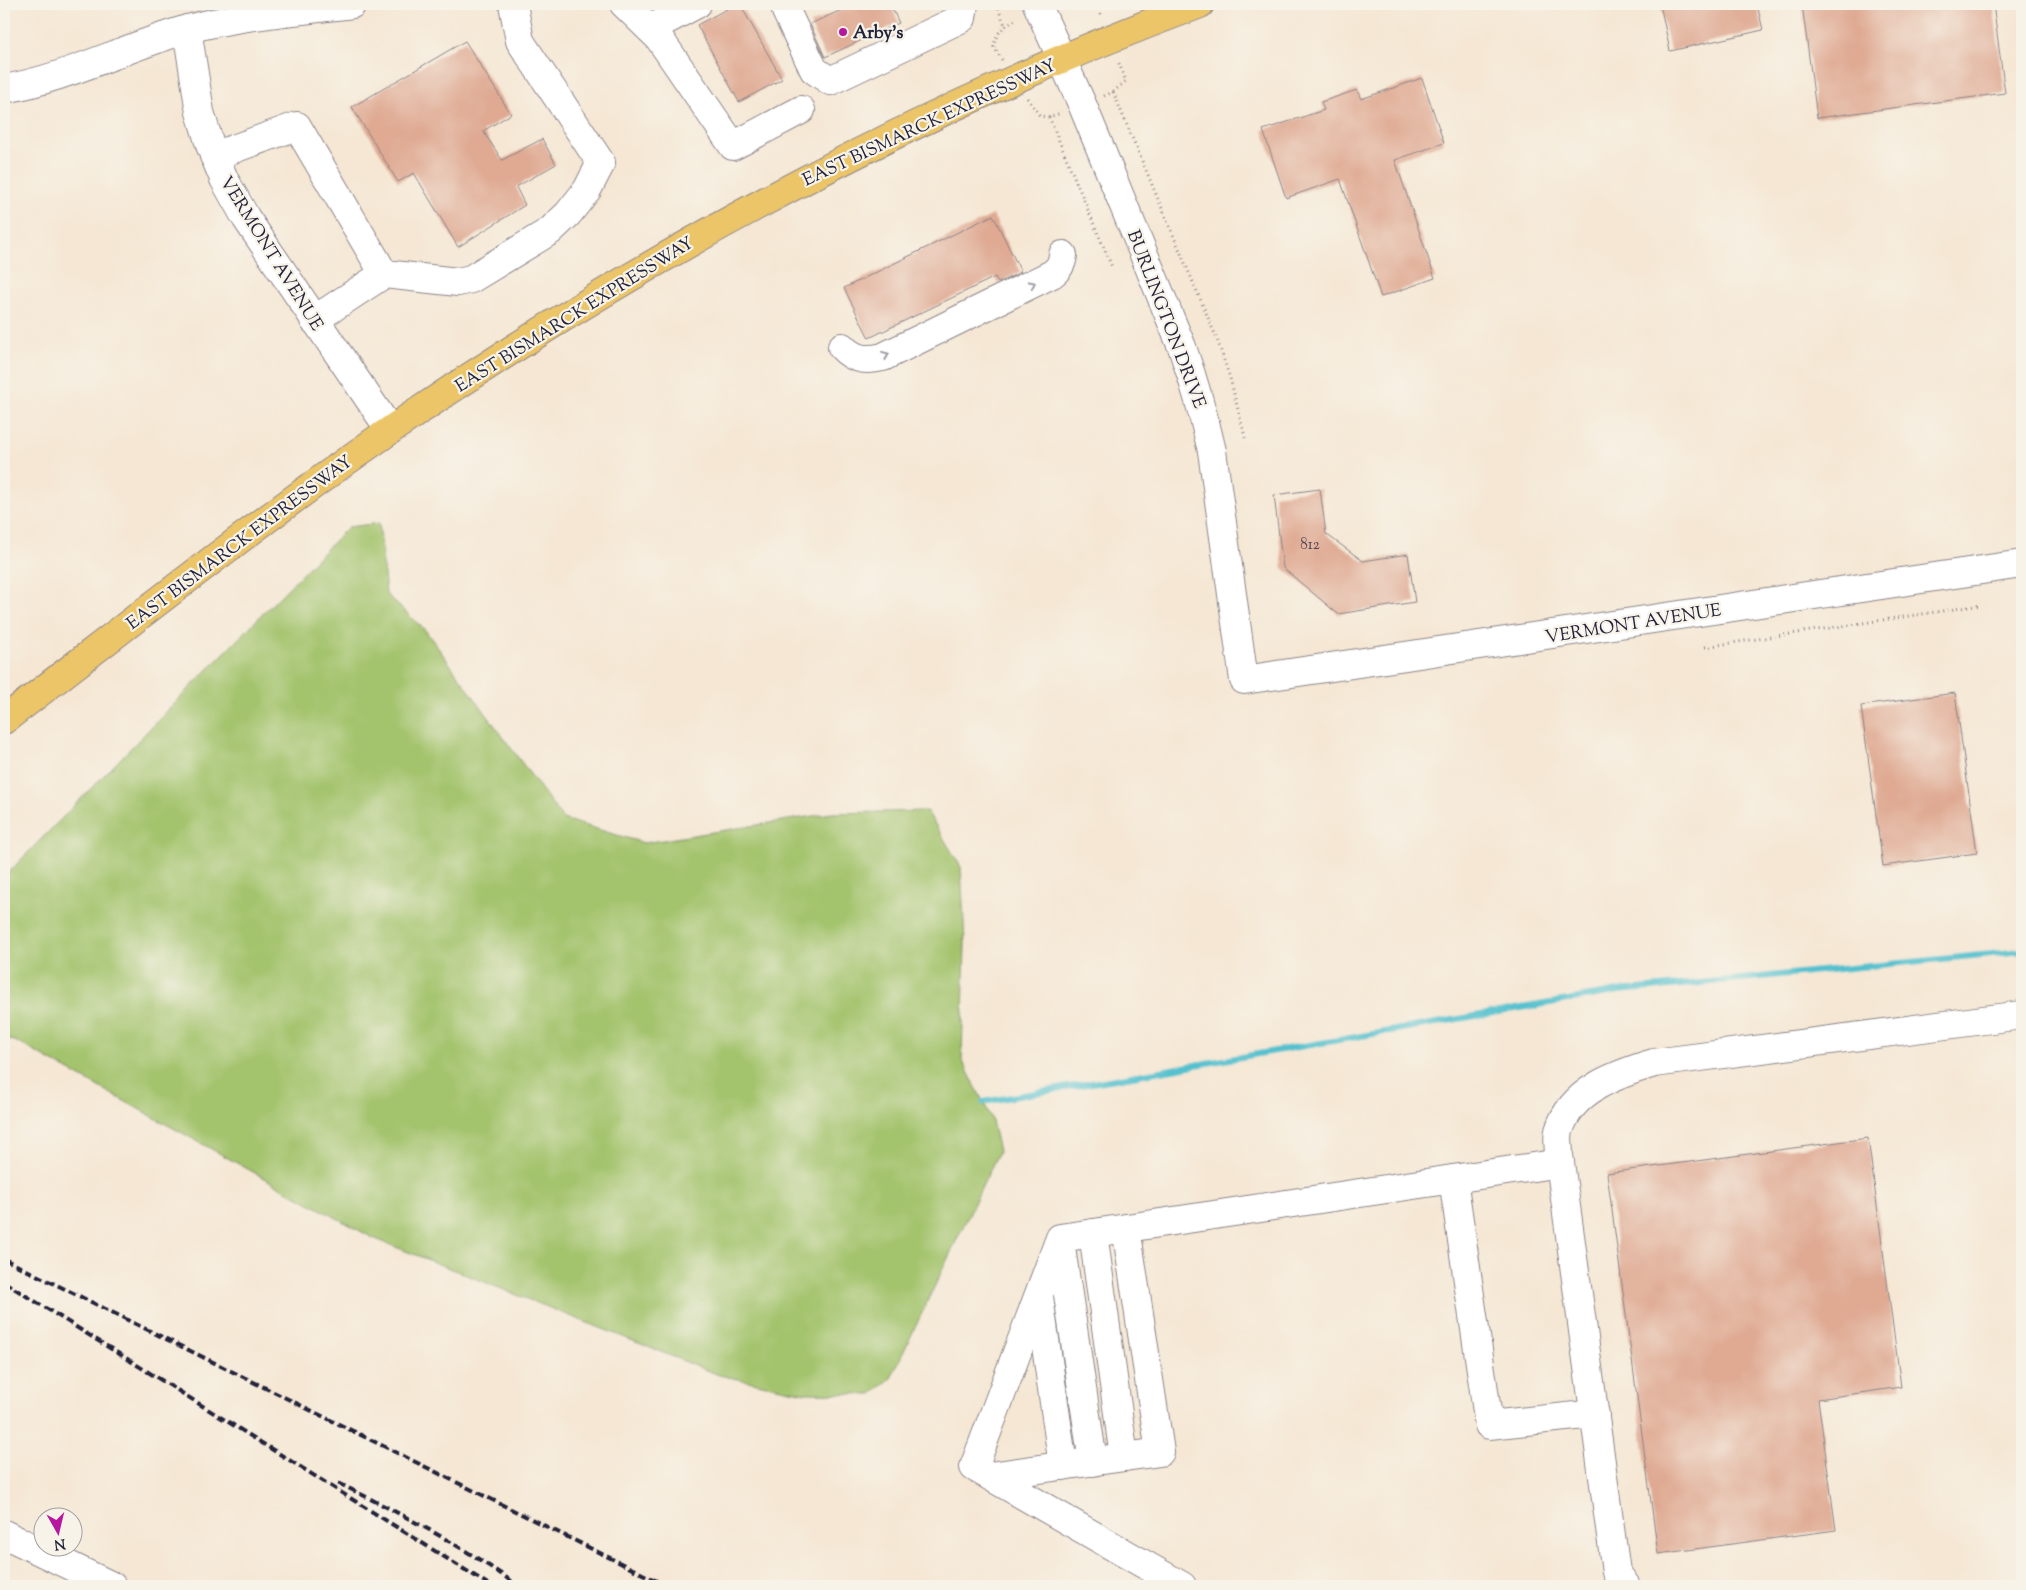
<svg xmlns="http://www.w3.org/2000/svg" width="2026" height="1590" font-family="'Sorts Mill Goudy',serif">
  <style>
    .green { fill: #a3c36c; stroke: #627254 }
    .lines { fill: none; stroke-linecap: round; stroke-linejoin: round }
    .stream { stroke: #55c1cf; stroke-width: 6 }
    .building { fill: #dfa992 }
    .minor-casing { stroke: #8c8488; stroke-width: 30 }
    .major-casing { stroke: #8c8488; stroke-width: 30 }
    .path { stroke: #8c8488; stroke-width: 3; stroke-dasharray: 1 4; stroke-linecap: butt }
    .minor { stroke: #fff; stroke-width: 28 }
    .major { stroke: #ecc569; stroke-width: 28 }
    .rail { stroke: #22223b; stroke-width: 4; stroke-dasharray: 8 4; stroke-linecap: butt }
    .oneway { stroke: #9c9ca7 }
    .poi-dot { fill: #b5179e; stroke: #f7f3e8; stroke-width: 2 }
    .labels { text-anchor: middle; stroke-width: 4.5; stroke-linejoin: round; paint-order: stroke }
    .number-label { font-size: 15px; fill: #514451 }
    .poi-label { font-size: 18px; font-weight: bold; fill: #22223b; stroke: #f7f3e8; text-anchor: start }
    .street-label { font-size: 18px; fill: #22223b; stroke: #f7f3e8 }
  </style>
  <rect width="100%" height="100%" fill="#f7f3e8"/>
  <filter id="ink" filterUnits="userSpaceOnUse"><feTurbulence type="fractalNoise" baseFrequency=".02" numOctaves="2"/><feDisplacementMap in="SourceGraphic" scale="10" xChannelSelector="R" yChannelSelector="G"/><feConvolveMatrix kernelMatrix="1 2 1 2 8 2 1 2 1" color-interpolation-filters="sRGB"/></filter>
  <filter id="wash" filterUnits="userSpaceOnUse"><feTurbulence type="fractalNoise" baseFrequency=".0096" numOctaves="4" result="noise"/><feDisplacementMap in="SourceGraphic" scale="20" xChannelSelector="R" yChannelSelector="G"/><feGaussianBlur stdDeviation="1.12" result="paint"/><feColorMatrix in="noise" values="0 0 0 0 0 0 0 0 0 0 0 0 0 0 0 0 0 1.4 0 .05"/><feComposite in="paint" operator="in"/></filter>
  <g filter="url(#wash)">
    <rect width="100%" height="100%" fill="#f5e7d4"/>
    <!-- green -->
    <polygon class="green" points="379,523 386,594 425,630 563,819 644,843 832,813 927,811 961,867 965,942 962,1060 991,1117 999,1151 891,1378 872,1394 805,1393 719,1375 373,1238 17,1042 4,1038 4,877 348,527"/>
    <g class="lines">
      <!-- stream -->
      <polyline class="stream" points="983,1102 1619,991 2022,951"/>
    </g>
    <g id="blocks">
      <!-- building -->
      <g class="building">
        <polygon points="736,4 740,4 782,79 739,102 697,25"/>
        <polygon points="855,4 890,4 899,23 825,57 810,24"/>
        <polygon points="1660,4 1757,4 1763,30 1670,51"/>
        <polygon points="1802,4 1993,4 2005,93 1817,118"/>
        <polygon points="465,41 511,114 483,131 502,160 542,139 556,164 516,187 525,205 458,247 414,173 398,182 352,107"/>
        <polygon points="1422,78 1444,143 1395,160 1435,278 1381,297 1340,179 1286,198 1263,130 1324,110 1321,102 1357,90 1361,99"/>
        <polygon points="993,215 1021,272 998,283 995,277 869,338 844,288"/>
        <polygon points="1320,489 1326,534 1363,561 1408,554 1415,602 1338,614 1283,568 1274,495"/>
        <polygon points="1955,693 1977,853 1883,866 1861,706"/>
        <polygon points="1868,1138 1901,1387 1818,1399 1836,1530 1658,1554 1607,1173"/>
      </g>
    </g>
  </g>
  <g filter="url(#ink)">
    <use href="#blocks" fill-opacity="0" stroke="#8c8488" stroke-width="1"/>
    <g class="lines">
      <!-- minor casing -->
      <g class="minor-casing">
        <g id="minor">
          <polyline points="624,4 659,38 733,146 801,110"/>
          <polyline points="788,4 786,11 814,70 830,81 962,18 964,4"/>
          <path d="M1037,4L1082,104L1182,347C1194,382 1204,416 1212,451L1244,680L2022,564"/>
          <polyline points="187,29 200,112 210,145 224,179 246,218 390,430"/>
          <polyline points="650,29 697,4"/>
          <path d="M4,89C68,78 125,47 188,29C241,15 298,11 352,4"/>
          <polyline points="214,156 297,126 384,274 458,282 471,279 550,231 568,214 587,190 601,163 520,41 513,4"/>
          <polyline points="314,320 384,274"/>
          <path d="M842,347C854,360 867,361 883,357L1052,274C1059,269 1062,264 1063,255"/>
          <polyline points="1453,1179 1489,1425 1595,1414"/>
          <polyline points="1093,1233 1124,1457"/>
          <polyline points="1060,1241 1093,1462"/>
          <polyline points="1039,1297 1063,1466"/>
          <polyline points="990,1476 1160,1452 1126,1228"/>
          <polyline points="4,1534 112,1586"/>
          <polyline points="1182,1586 974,1467 1060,1238 1560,1163"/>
          <path d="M1626,1586L1616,1572L1559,1155C1559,1147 1557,1138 1559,1131C1571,1090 1617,1074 1654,1063L2022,1015"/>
        </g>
      </g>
      <!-- major casing -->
      <g class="major-casing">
        <path id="major" d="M4,720C132,622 259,521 392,429C643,257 914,110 1200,4"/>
      </g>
      <!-- path -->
      <g class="path">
        <polyline points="996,4 1005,25"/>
        <polyline points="1097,4 1102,17"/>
        <path d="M1002,60L994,47C996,31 1004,26 1018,19"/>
        <polyline points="1113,92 1217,339 1230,378 1246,441"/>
        <polyline points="1104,96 1113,92 1126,81 1118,61"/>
        <polyline points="1027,98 1040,116 1049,117 1061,113"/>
        <polyline points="1049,117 1112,267"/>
        <polyline points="1705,647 1981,605"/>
      </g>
      <!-- minor -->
      <use href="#minor" class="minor"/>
      <!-- major -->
      <use href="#major" class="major"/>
      <!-- rail -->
      <g class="rail">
        <polyline points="4,1259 667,1586"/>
        <polyline points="4,1282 491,1586"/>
        <path d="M338,1483C400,1513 462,1545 518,1586"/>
      </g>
    </g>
    <!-- one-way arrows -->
    <defs><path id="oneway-chevron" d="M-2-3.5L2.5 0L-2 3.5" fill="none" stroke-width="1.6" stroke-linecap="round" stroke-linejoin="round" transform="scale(1.25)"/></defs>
    <g class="oneway">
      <use href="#oneway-chevron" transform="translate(1032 284) rotate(-26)"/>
      <use href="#oneway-chevron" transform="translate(886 355) rotate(-22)"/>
    </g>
  </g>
  <!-- markers -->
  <circle class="poi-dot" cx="843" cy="32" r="5"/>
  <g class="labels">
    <!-- number labels -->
    <g class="number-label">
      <text x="1310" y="549">812</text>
    </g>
    <!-- poi labels -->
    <g class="poi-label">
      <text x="853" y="38">Arby's</text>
    </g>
    <!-- street labels -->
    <g class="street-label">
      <text transform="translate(929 122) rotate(-25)" y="6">EAST BISMARCK EXPRESSWAY</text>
      <text transform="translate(272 253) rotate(58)" y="6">VERMONT AVENUE</text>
      <text transform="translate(574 314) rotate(-32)" y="6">EAST BISMARCK EXPRESSWAY</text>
      <text transform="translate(1167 319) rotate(69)" y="6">BURLINGTON DRIVE</text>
      <text transform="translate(239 542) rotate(-37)" y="6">EAST BISMARCK EXPRESSWAY</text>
      <text transform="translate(1633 623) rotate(-9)" y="6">VERMONT AVENUE</text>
    </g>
  </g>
  <!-- margin -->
  <rect width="2026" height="1590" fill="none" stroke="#f7f3e8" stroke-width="20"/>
  <!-- north arrow -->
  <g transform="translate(58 1532) rotate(172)"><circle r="24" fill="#f7f3e8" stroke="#a29fa3"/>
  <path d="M0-4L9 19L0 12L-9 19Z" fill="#b5179e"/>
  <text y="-8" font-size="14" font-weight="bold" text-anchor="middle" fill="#22223b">N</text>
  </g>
</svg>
